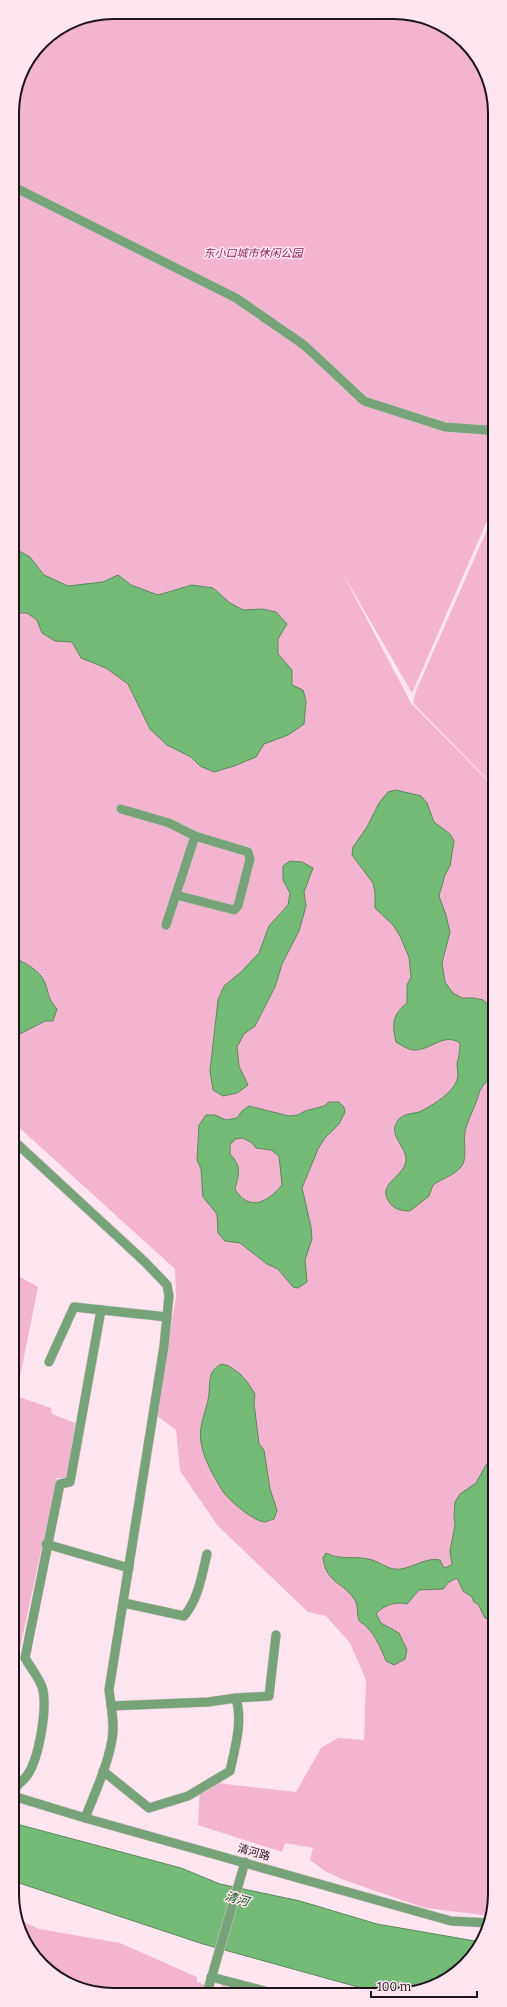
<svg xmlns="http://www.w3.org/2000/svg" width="507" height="2007" font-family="Bitter,'Noto Sans SC',serif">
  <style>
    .green { fill: #f3b4cf }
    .water { fill: #75bb78; stroke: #5b895b; fill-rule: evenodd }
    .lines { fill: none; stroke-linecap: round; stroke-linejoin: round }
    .minor-casing { stroke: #dac4cd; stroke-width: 10 }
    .minor { stroke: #76a478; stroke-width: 9 }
    .labels { text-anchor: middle; stroke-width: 3; stroke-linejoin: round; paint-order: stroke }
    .park-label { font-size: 11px; font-style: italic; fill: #8e255d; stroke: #fee5ef }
    .street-label { font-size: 11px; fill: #1e1418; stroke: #fee5ef }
    .water-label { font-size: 12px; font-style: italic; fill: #075717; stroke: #fee5ef }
    .rim { fill: none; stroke: #1e1418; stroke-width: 2 }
  </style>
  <rect width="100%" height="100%" fill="#fee5ef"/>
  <!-- green -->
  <g class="green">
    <polygon points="113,12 414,14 466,42 485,68 494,99 494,505 412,693 342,572 411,703 494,787 495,1901 491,1916 425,1908 344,1880 325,1871 310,1860 313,1848 285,1843 282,1852 198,1825 200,1787 208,1782 296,1792 321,1748 338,1738 364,1740 366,1680 350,1643 326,1616 308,1612 218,1526 180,1471 176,1430 156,1415 176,1297 175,1269 13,1122 12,106 20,74 42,41 74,20"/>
    <polygon points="494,514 494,786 413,703 416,691"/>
    <polygon points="13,1273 38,1287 16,1396 51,1408 52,1414 75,1423 67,1478 57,1478 13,1680"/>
    <polygon points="16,1915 26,1923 39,1929 120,1943 197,1977 197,1982 219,1990 222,1985 255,1994 93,1993 62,1981 37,1961"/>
  </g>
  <!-- water -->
  <g class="water">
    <polygon points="12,547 30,557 44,575 68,586 103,582 118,575 131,585 158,595 192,585 213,588 230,603 243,610 262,609 276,612 287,624 278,639 278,654 292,670 292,685 303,690 306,701 304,724 288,735 264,744 256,757 234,766 214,772 200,766 191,757 167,745 150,729 128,684 106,668 81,658 72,642 55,641 42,633 37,620 27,613 12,613"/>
    <path d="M396,790L421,796L427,803L434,822L450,834L454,841L450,866L445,875L439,896L446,915L450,932L442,963L445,982L453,993L462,998H474L483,1000L490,1006L493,1017L490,1033L494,1048V1077L490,1078C476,1092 481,1092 474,1107C471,1116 466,1124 465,1133C463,1143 468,1159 461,1167C453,1176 443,1178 433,1185L429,1196L410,1211C401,1211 394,1209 389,1202C376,1182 407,1177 406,1158C405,1146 390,1136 396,1124C400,1114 410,1114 419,1112C424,1110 430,1106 435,1103C444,1097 456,1088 458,1076C458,1072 457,1068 457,1064C459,1056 460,1050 460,1043C443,1032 431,1051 413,1050C407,1049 401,1045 396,1042C392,1024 392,1015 407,1003V985L411,977L409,957L400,936L393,925L375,908V893L373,883L352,855L353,847L367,827L379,803L388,792Z"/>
    <polygon points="290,861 302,862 313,868 304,892 306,906 299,931 282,964 275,987 255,1026 244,1034 237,1047 239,1066 248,1085 237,1093 223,1096 213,1090 210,1071 218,1000 224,986 241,972 259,953 269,926 288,905 290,893 283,880 283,866"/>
    <path d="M13,957C25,963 40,970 45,983C50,996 47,997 57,1009L53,1021H45L18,1035L13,1031Z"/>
    <path d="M329,1102H339L344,1107L345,1112L339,1124L324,1139L318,1149L302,1188L311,1227L312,1239L305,1260L307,1282L298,1288L293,1287L278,1269L267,1264L240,1243L225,1241L218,1233L217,1214L203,1197L201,1169L197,1160L199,1125L206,1115H215L226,1120L237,1118L242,1111L249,1106L289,1116L298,1115L305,1111L324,1106ZM243,1138L252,1143L256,1148L271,1150L279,1156L282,1185C267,1203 249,1212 235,1189C239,1173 242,1167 230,1154V1145L235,1139Z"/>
    <path d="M222,1364L229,1366L240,1374L248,1383L255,1394L254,1403L259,1444L264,1450L270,1489L277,1510L274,1519C271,1520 268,1521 265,1522C254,1522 227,1499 222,1490C214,1477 203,1458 201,1442C198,1425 207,1411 209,1394C210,1381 208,1370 222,1364Z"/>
    <path d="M495,1460V1620L485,1618L478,1604L474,1602L472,1597L463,1591L457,1578L449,1582L443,1589L419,1590L407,1604C397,1601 383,1605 376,1614L381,1623L399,1633L407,1650L405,1659L394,1665L386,1661C380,1646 373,1629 359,1621C357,1615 358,1607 356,1602C345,1582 326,1584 323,1558L326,1553C341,1561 357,1555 372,1560C382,1563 390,1571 401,1569C414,1567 427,1557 440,1560L444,1568L452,1565L450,1551L455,1525L454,1516L455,1502L460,1494L476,1483L486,1465Z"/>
    <polygon points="13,1823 181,1868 220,1884 300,1901 377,1924 481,1942 470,1961 444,1982 408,1994 383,1994 203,1944 13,1881"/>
  </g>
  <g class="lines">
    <!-- minor casing -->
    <g class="minor-casing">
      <g id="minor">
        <polyline points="12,186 236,298 304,345 364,401 445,427 486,430 494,433"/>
        <polyline points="121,809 169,823 195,836 248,852 250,859 238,906 234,910 176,895"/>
        <polyline points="166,925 195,836"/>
        <path d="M13,1140L145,1262L167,1285L169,1296L164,1346L109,1690C111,1707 115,1723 112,1740C107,1767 95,1793 85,1818"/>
        <polyline points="49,1362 74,1307 167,1317"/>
        <polyline points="46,1544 129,1568"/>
        <path d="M124,1603L184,1616C198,1600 202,1575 207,1554"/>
        <polyline points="111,1706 208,1702 236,1698 269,1696 276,1635"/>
        <path d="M103,1771L149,1808L188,1796L230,1771C235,1748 243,1721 236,1698"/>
        <path d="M13,1796C17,1781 21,1785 28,1774C39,1757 47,1711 43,1690C41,1680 30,1667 25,1658L60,1484L70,1482L101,1310"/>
        <polyline points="13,1796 85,1818 451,1921 490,1923"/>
        <polyline points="211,1977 276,1994"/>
        <polyline points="207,1993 245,1862"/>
      </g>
    </g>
    <!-- minor -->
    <use href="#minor" class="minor"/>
  </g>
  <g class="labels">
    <!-- park labels -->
    <g class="park-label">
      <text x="253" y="257">东小口城市休闲公园</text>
    </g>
    <!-- street labels -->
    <g class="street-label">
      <text transform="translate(254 1852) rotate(16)" y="4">清河路</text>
    </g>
    <!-- water labels -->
    <g class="water-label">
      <text transform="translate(237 1899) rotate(16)" y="4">清河</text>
    </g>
  </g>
  <!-- crop -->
  <path d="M0 0H507V2007H0ZM113 19H394A94 94 0 0 1 488 113V1894A94 94 0 0 1 394 1988H113A94 94 0 0 1 19 1894V113A94 94 0 0 1 113 19Z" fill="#fee5ef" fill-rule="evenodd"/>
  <path class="rim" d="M113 19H394A94 94 0 0 1 488 113V1894A94 94 0 0 1 394 1988H113A94 94 0 0 1 19 1894V113A94 94 0 0 1 113 19Z"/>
  <!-- scale -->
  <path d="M371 1991v6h106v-6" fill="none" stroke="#1e1418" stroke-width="2"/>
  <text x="377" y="1991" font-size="12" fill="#1e1418" stroke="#fee5ef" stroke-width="3" paint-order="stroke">100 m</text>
</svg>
